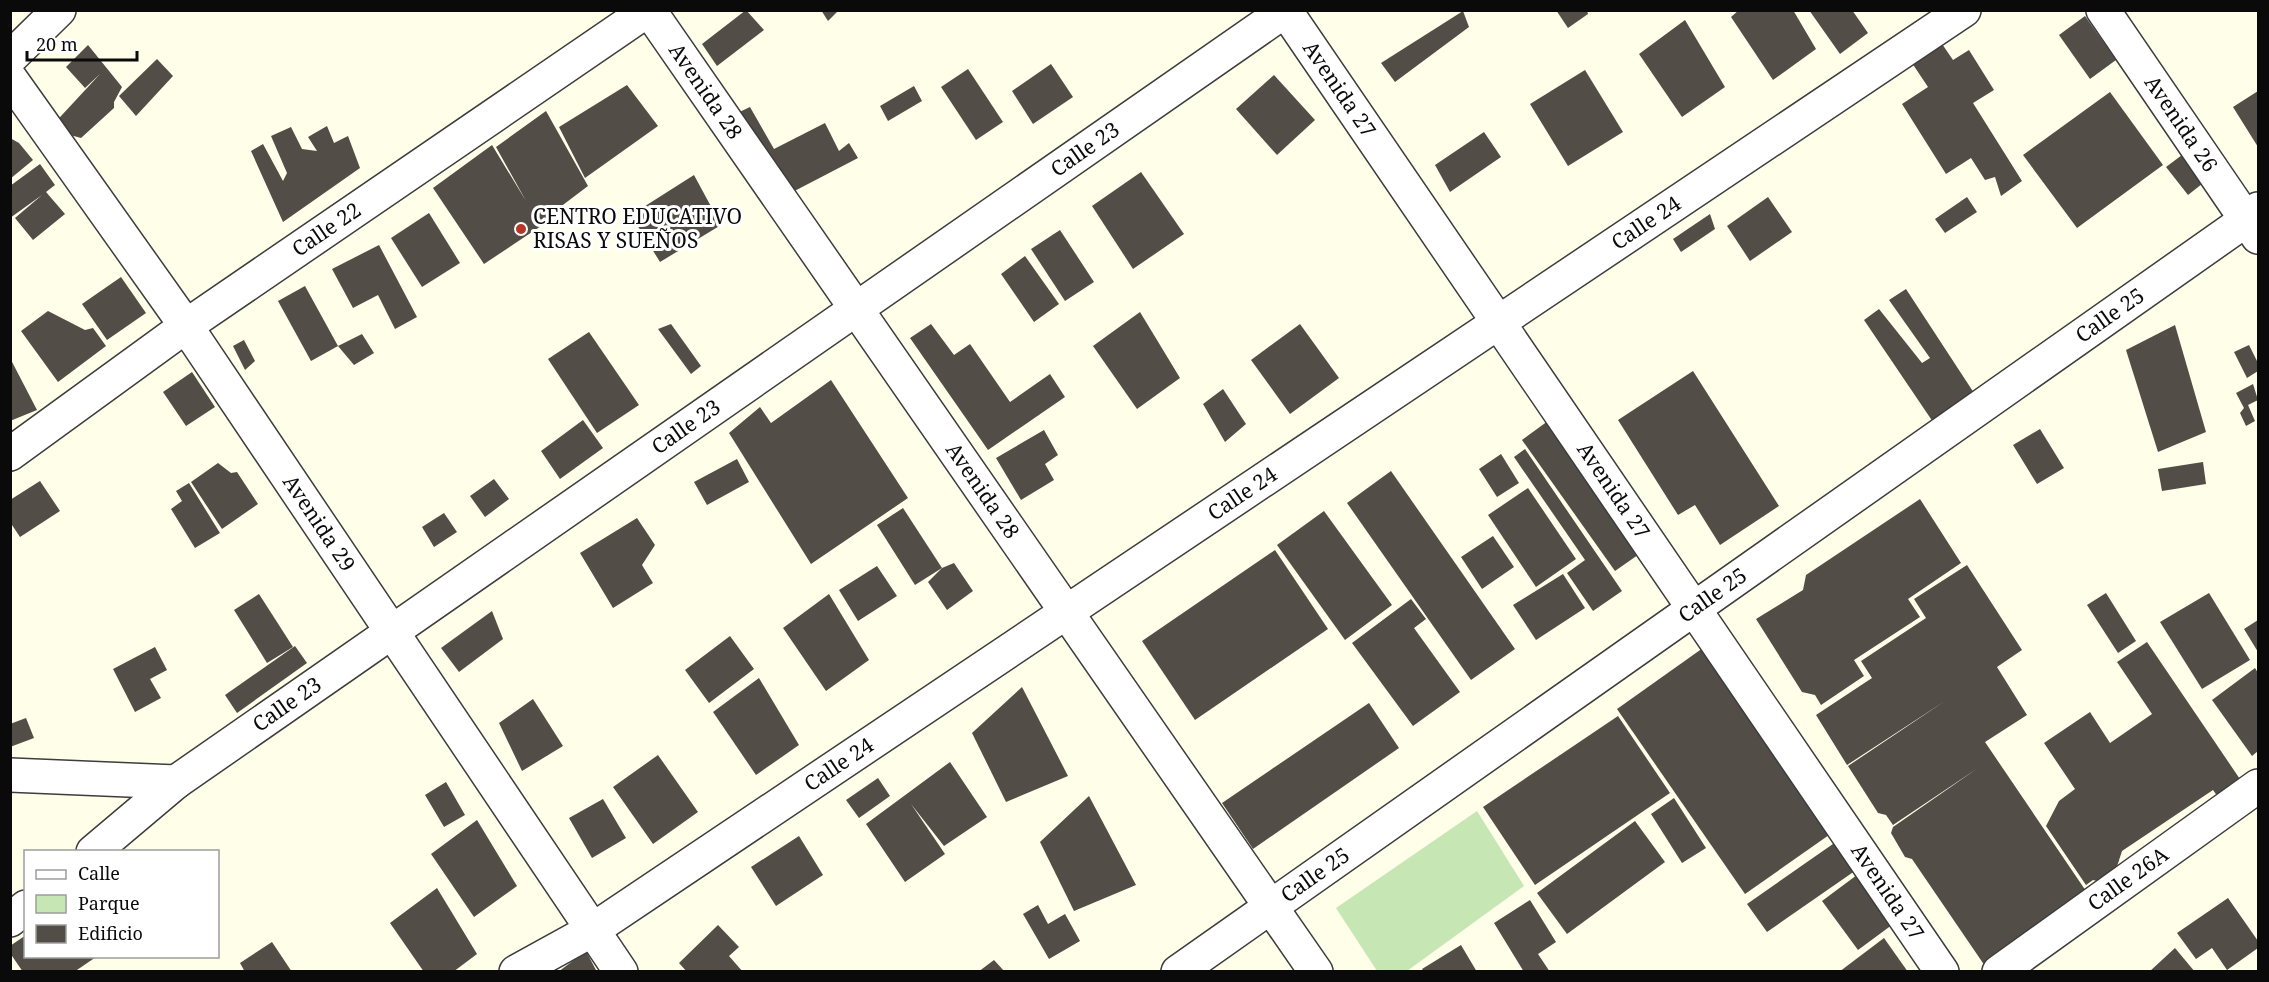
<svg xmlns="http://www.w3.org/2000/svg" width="2269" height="982" font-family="'Noto Serif',serif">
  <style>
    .green { fill: #c6e7b4 }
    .building { fill: #534d47 }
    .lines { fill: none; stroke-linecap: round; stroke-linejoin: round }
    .minor-casing { stroke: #3d3d3d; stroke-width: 36 }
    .minor { stroke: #fff; stroke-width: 33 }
    .poi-dot { fill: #b63727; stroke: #fff; stroke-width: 2 }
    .labels { text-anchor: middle; stroke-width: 6; stroke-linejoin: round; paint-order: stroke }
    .street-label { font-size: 21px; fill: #0a0a0a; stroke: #fff }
    .poi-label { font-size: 21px; fill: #0a0a0a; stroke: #fff; text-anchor: start }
  </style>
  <rect width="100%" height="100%" fill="#fffee8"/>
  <!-- green -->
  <polygon class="green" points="1477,811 1524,886 1407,971 1377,971 1336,908"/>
  <!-- building -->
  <g class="building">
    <polygon points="746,10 764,30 717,66 702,44"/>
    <polygon points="821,10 839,10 828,21"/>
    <polygon points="1556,10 1587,10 1588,14 1568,28"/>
    <polygon points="1739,10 1793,10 1816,49 1773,80 1731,17"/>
    <polygon points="1809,10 1852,10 1868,33 1840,54"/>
    <polygon points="1463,11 1469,27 1395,82 1381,63"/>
    <polygon points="2085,16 2116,60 2090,79 2059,35"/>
    <polygon points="1685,20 1725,87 1682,117 1639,54"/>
    <polygon points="1940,41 1953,60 1969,50 1994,90 1973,103 2022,181 2001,196 1995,177 1985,180 1971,158 1946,174 1902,104 1928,87 1910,60"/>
    <polygon points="88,45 122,87 114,102 114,108 81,138 49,129 100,74 85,88 66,67"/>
    <polygon points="157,59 173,76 136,116 119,96"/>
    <polygon points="1051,64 1073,97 1033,124 1012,91"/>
    <polygon points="968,69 1003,122 976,140 941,87"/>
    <polygon points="1585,70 1623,132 1568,166 1530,104"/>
    <polygon points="1274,75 1315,120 1277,155 1236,109"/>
    <polygon points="627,85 658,126 585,178 559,127"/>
    <polygon points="914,86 922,101 888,121 880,106"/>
    <polygon points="2258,91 2258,147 2233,107"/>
    <polygon points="2110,92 2163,165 2077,228 2023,155"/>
    <polygon points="750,107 774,149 825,123 839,151 849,143 858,158 781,198 731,116"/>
    <polygon points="546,111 588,186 539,223 541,226 484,264 433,188 492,145 526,201 496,147"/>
    <polygon points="327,126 334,143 348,136 360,168 283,222 251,151 263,144 283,181 287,173 271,136 291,127 302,149 317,151 308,137"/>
    <polygon points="1484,132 1501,157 1450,192 1435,165"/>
    <polygon points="10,138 19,143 33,160 10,179"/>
    <polygon points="2186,152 2207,180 2188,195 2166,167"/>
    <polygon points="40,164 55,185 46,192 65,214 33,240 15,218 42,195 10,218 10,186"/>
    <polygon points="1141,172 1184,234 1133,269 1092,206"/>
    <polygon points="694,175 721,225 660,262 631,215"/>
    <polygon points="1768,197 1792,232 1750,261 1727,226"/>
    <polygon points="1967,197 1977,212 1945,233 1935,219"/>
    <polygon points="429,213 460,263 422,287 391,238"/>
    <polygon points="1710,214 1715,229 1681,252 1673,239"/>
    <polygon points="1060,230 1094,282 1065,301 1031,249"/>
    <polygon points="379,245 417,317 395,329 378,295 353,308 332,269"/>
    <polygon points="1025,256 1059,304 1034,322 1001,274"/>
    <polygon points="121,277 146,313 107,340 82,304"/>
    <polygon points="305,286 338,346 311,361 278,301"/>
    <polygon points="1906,289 1974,393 1933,422 1864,320 1879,309 1922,363 1930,358 1889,300"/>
    <polygon points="48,311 85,330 93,328 106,346 58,382 21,331"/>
    <polygon points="1140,312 1180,378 1137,409 1093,346"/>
    <polygon points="671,324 701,366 691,374 658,329"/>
    <polygon points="931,324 954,355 970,344 1010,402 1050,374 1065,397 988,450 910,338"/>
    <polygon points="1300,324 1339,378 1290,414 1251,360"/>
    <polygon points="2175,325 2206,432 2158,452 2126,350"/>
    <polygon points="589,332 639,405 597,433 548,359"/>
    <polygon points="362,334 374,353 354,365 338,346"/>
    <polygon points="244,340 255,361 245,370 233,346"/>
    <polygon points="2249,345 2258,363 2258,371 2247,378 2234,352"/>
    <polygon points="10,358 37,410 10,421"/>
    <polygon points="1693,371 1779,506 1720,545 1695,505 1678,515 1618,420"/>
    <polygon points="192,372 215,407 186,426 163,392"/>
    <polygon points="831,380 908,498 811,564 729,433 760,407 771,423"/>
    <polygon points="2253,384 2258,400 2248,405 2255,421 2246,426 2240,413 2244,408 2236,393"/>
    <polygon points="1223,389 1246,424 1225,442 1203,404"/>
    <polygon points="1552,418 1645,550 1615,571 1522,440"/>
    <polygon points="583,420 603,448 560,479 541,451"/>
    <polygon points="2040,429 2064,468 2037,484 2013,445"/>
    <polygon points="1044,430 1058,455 1045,464 1054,480 1021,500 996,458"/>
    <polygon points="1525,449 1622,591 1593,611 1567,573 1585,560 1514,457"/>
    <polygon points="1501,454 1519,483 1497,497 1479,469"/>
    <polygon points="737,459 749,482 707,505 694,482"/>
    <polygon points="2203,462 2206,484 2162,491 2158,469"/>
    <polygon points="218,463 231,473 237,472 258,504 222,529 191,482"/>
    <polygon points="1391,471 1515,649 1471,680 1347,503"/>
    <polygon points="494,479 509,499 485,517 470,496"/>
    <polygon points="40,481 60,511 20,537 10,522 10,500"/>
    <polygon points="189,483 220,533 195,548 171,509 182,501 176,491"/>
    <polygon points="1528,488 1576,559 1536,587 1488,515"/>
    <polygon points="1920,499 1961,563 1908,599 1920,617 1854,660 1864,676 1821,705 1815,695 1802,692 1756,619 1803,590 1806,575"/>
    <polygon points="903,508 942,568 915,585 877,525"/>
    <polygon points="1324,511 1392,605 1345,640 1277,545"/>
    <polygon points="444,513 457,532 434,547 422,527"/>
    <polygon points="637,518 655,545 642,565 653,583 613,608 580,553"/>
    <polygon points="1493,536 1514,567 1482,589 1461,557"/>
    <polygon points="1275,550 1328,629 1195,720 1142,641"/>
    <polygon points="954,563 973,591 947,610 928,582 942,568"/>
    <polygon points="1967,565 2022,650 1997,667 2027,715 1985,742 2090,897 1987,969 1912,859 1905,857 1891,833 1893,827 1978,768 1893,825 1886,815 1878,813 1848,766 1945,701 1847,765 1816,715 1872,678 1861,661 1926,618 1914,599"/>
    <polygon points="877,566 897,596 858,621 839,590"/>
    <polygon points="1563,574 1585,608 1536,640 1513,605"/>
    <polygon points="2106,593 2136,641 2118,653 2087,605"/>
    <polygon points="2209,593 2250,660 2202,689 2160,622"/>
    <polygon points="259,594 293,647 267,663 234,610"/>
    <polygon points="829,594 869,660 826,691 783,628"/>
    <polygon points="1411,599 1426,619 1414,628 1460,692 1413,726 1352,643"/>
    <polygon points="492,611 503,639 459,672 441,648"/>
    <polygon points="2258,620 2258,652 2244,629"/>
    <polygon points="730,636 754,669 709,703 685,670"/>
    <polygon points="2147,642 2246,788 2223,804 2213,790 2122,851 2111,885 2093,880 2086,885 2046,826 2059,801 2075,789 2044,743 2090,712 2110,743 2152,714 2117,662"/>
    <polygon points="1710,643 1839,828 1745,894 1617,709"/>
    <polygon points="295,646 307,663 237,713 225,695"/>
    <polygon points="155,647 167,670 150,679 161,698 135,712 113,669"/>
    <polygon points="2255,668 2258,673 2258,751 2252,756 2212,700"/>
    <polygon points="759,678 799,745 756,775 713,712"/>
    <polygon points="1022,687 1068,776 1006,802 972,733"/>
    <polygon points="533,699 563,746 522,771 499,723"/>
    <polygon points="1369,703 1399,748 1253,849 1222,803"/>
    <polygon points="1618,716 1670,793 1535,885 1483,807"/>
    <polygon points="26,718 34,738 10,747 10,724"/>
    <polygon points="658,755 698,812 653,844 613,787"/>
    <polygon points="950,762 987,817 944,846 911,804 945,854 905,882 866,824"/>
    <polygon points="878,778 890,796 859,818 846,800"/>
    <polygon points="446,782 465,815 444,827 425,795"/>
    <polygon points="1089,796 1136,885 1074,911 1040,842"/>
    <polygon points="1674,798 1706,848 1682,863 1651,814"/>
    <polygon points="603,799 626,838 592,858 569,818"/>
    <polygon points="477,820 517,886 474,917 431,854"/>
    <polygon points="1635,821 1665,862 1567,934 1537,893"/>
    <polygon points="799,836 823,875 776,906 751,867"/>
    <polygon points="1843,837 1862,866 1767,932 1747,904"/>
    <polygon points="1865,869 1900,919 1858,950 1822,901"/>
    <polygon points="437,888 477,954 453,972 424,972 390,923"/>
    <polygon points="2228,898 2258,941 2258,948 2227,970 2212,948 2196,959 2177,933"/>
    <polygon points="1530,900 1556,942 1538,954 1550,972 1524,972 1494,923"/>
    <polygon points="1038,905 1048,924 1065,914 1080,941 1049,959 1023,914"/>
    <polygon points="718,925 739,947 729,956 743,972 687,972 679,963"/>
    <polygon points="26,935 26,957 96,957 74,972 23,972 10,953 10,946"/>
    <polygon points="1884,938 1908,972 1839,972"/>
    <polygon points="272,942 292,972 245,972 240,963"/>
    <polygon points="1461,945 1477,972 1424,972 1422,969"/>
    <polygon points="2175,948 2195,972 2149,972"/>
    <polygon points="586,951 597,972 558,972"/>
    <polygon points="994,960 1005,972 978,972"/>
  </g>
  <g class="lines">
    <!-- minor casing -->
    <g class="minor-casing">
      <g id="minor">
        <path id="s1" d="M649,10L1316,972"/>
        <path id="s2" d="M1285,10L1942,972"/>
        <path id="s3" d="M2103,10L2258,237"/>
        <polyline points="10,58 59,10"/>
        <path id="s4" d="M10,78L186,326L621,972"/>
        <path id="s5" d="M10,454L186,326L648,10"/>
        <polyline points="10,775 176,782"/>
        <path id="s6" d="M93,852L176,782L1286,10"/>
        <polyline points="10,920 26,907"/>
        <path id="s7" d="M516,972L594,929L1964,10"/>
        <path id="s8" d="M1178,972L2246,220L2258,209"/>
        <path id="s9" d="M1999,972L2258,786"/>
      </g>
    </g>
    <!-- minor -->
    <use href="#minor" class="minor"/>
  </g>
  <!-- markers -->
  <circle class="poi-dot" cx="521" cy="229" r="6"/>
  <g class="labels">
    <!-- street labels -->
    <g class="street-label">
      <text dy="7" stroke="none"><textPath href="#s2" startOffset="96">Avenida 27</textPath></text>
      <text dy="7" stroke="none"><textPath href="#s1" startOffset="99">Avenida 28</textPath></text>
      <text dy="7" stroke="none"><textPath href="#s3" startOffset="138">Avenida 26</textPath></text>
      <text dy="7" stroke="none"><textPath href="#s6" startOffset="1216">Calle 23</textPath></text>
      <text dy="7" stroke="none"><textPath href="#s7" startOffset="1356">Calle 24</textPath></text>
      <text dy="7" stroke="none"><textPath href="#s5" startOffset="388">Calle 22</textPath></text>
      <text dy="7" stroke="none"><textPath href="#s8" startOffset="1140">Calle 25</textPath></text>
      <text dy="7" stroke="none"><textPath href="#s6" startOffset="730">Calle 23</textPath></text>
      <text dy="7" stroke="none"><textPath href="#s1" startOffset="585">Avenida 28</textPath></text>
      <text dy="7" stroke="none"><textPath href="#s2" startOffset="582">Avenida 27</textPath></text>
      <text dy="7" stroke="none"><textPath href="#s7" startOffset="870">Calle 24</textPath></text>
      <text dy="7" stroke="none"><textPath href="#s4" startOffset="542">Avenida 29</textPath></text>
      <text dy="7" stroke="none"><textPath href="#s8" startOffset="654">Calle 25</textPath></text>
      <text dy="7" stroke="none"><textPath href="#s6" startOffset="244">Calle 23</textPath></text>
      <text dy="7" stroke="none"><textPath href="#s7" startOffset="384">Calle 24</textPath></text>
      <text dy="7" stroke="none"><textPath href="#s8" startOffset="168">Calle 25</textPath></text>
      <text dy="7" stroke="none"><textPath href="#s9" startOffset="159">Calle 26A</textPath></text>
      <text dy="7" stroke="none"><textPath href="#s2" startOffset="1068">Avenida 27</textPath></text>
    </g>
    <!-- poi labels -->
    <g class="poi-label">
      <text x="533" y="224">CENTRO EDUCATIVO<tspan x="533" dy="24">RISAS Y SUEÑOS</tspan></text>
    </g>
  </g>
  <!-- border -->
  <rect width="2269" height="982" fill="none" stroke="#0a0a0a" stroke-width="24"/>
  <!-- legend -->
  <rect x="24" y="850" width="195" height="108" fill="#ffffff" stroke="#9d9d9d" stroke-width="1.5"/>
  <rect x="36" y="870" width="30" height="9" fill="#ffffff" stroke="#9d9d9d" stroke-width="1.5"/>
  <text x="78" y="880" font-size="18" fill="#0a0a0a">Calle</text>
  <rect x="36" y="895" width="30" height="18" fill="#c6e7b4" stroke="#9d9d9d" stroke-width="1.5"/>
  <text x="78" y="910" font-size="18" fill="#0a0a0a">Parque</text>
  <rect x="36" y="925" width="30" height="18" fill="#534d47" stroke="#9d9d9d" stroke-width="1.5"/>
  <text x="78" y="940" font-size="18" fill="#0a0a0a">Edificio</text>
  <!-- scale -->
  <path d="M27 51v9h110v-9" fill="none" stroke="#0a0a0a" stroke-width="3"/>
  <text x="36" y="51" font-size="18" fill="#0a0a0a" stroke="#ffffff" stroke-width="4.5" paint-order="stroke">20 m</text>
</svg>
